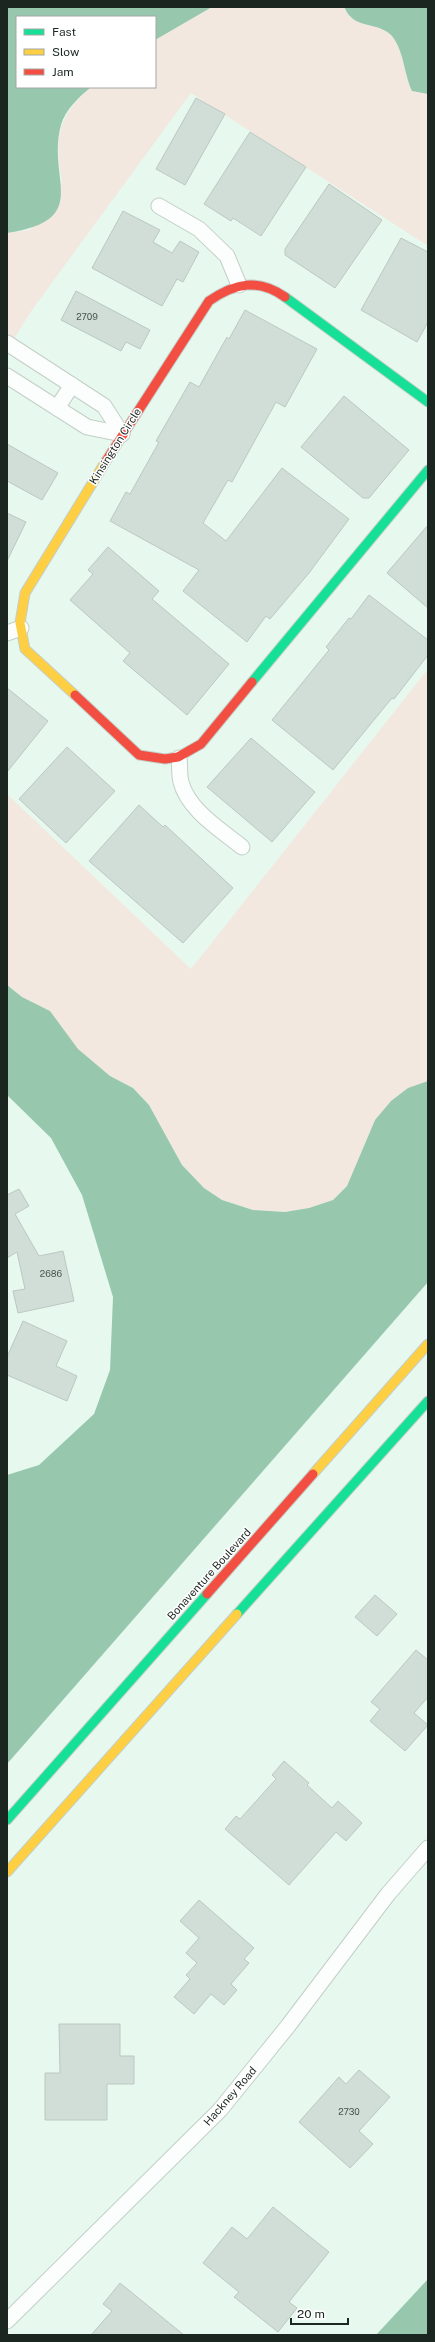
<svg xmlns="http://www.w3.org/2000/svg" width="435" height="2342" font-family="'Public Sans',sans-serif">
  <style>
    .green { fill: #f3e8e0 }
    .water { fill: #97c8ae }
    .building { fill: #d1ded7; stroke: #bcc8c1 }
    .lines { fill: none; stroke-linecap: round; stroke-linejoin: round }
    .street-casing { stroke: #c3cfc8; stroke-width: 17 }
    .fast-casing { stroke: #c3cfc8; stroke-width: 11 }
    .slow-casing { stroke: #c3cfc8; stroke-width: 11 }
    .jam-casing { stroke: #c3cfc8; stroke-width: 11 }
    .street { stroke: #fbfefc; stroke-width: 15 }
    .fast { stroke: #16e098; stroke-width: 9 }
    .slow { stroke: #ffcf43; stroke-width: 9 }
    .jam { stroke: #f24e42; stroke-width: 9 }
    .labels { text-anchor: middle; stroke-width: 3; stroke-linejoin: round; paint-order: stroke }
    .number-label { font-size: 9px; fill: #4a5650 }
    .street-label { font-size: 11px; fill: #1b2620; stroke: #fff }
  </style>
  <rect width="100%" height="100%" fill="#e7f8ee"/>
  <!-- green -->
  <g class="green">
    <path d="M212,7H344C346,10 348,15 351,17C360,27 382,24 392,36C404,51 404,74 412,91L428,94V246L191,93L32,310L7,350V233L30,230L62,182C54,140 57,116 91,87H155V40Z"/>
    <polygon points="428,669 428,1081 375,1120 347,1186 333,1200 309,1208 285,1212 253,1210 222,1200 204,1188 182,1165 149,1105 133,1088 110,1076 77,1049 50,1011 22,997 7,985 7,794 191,969"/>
  </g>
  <!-- water -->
  <g class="water">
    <path d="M7,7H212L155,40V17H17V87H91C79,97 65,110 61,125C46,179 94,220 7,233Z"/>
    <path d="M344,7H428V94L412,91C404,74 404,51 392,36C382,24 360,27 351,17C348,15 346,10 344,7Z"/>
    <polygon points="7,985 22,997 50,1011 78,1049 110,1076 133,1088 149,1105 182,1165 204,1188 222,1200 253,1210 285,1212 309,1208 333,1200 347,1186 375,1120 391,1101 408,1088 428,1081 428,1282 7,1764 7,1475 39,1465 94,1414 110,1370 113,1297 82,1195 51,1138 7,1095"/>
    <polygon points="428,2279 428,2335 376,2335"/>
  </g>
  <!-- building -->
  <g class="building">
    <polygon points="196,98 225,114 185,185 156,169"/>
    <polygon points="250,132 306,167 261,236 233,218 231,221 204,204"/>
    <polygon points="329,184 382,220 335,288 285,255 285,249"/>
    <polygon points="123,211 160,230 153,242 172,253 180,241 199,252 183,282 177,279 162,306 92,268"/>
    <polygon points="401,238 428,252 428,322 417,342 361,310"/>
    <polygon points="76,291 150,330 140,349 126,342 121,351 61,320"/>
    <polygon points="245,310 317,349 285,407 276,402 232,482 228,480 203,523 226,541 282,468 349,519 309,573 270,619 266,616 247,642 183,591 199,570 110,521 126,492 130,494 159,442 156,441 190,382 199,387 227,337 229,339"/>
    <polygon points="344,396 409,450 369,498 363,498 301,447"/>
    <polygon points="7,444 58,473 42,500 7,481"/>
    <polygon points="7,513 26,522 7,561"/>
    <polygon points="428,525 428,608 387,573"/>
    <polygon points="108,547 159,591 152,599 229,664 187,715 123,661 130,653 70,600 93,574 88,570"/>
    <polygon points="369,595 428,640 428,655 394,699 392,698 333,770 272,720 329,650 326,647 349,618 351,619"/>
    <polygon points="7,688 48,721 7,772"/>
    <polygon points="251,738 315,792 272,842 207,787"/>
    <polygon points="67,747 115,791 66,843 19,799"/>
    <polygon points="139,805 163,827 165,825 233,888 183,943 89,861"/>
    <polygon points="19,1189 29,1206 15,1214 39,1256 63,1251 74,1301 18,1313 13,1291 25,1289 17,1252 7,1258 7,1195"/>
    <polygon points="23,1321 67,1341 56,1366 77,1376 67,1401 7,1375 7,1357"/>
    <polygon points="375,1595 397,1614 377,1636 355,1617"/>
    <polygon points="416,1650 428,1660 428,1697 414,1713 428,1725 405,1751 370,1721 380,1709 371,1702"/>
    <polygon points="284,1761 309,1783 307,1785 332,1808 338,1801 362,1823 346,1841 336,1832 289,1885 225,1829 236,1816 240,1819 276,1779 272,1775"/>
    <polygon points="199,1900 254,1948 244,1959 249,1963 231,1984 237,1990 224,2005 211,1994 194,2014 174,1997 190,1979 186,1975 197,1963 186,1953 199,1938 180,1921"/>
    <polygon points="59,2024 120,2024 120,2056 134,2056 134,2084 107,2084 107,2120 45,2120 45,2073 60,2073"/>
    <polygon points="359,2070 390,2097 359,2131 373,2144 350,2168 299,2122 339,2077 346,2084"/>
    <polygon points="273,2207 329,2252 289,2302 297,2308 278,2332 234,2297 239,2292 203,2263 232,2227 247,2239"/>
    <polygon points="120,2283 184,2335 91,2335 112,2311 103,2304"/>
  </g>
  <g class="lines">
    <!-- street casing -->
    <g class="street-casing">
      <g id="street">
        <polyline points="159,206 199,229 227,256 239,285"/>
        <polyline points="7,343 104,406 122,434"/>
        <polyline points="7,376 87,427 122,434"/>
        <polyline points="57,408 72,385"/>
        <polyline points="7,633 21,628"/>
        <path d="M179,758C180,765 179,775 181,782C188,810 221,830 242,847"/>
        <polyline points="7,2321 220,2110 288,2026 388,1894 428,1848"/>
      </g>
    </g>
    <!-- fast casing -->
    <g class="fast-casing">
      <g id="fast">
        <polyline points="285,297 428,402"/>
        <polyline points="252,682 428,470"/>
        <polyline points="237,1614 428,1401"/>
        <polyline points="7,1820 207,1594"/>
      </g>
    </g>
    <!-- slow casing -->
    <g class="slow-casing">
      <g id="slow">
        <polyline points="75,695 25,649 20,623 25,593 106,461"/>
        <polyline points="313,1474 428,1344"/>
        <polyline points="7,1872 237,1614"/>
      </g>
    </g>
    <!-- jam casing -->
    <g class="jam-casing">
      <g id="jam">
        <path d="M106,461L209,301C235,283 258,278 285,297"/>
        <polyline points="75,695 139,755 165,759 178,757 201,744 252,682"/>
        <polyline points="207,1594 313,1474"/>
      </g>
    </g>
    <!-- street -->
    <use href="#street" class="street"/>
    <!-- fast -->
    <use href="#fast" class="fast"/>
    <!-- slow -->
    <use href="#slow" class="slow"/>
    <!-- jam -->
    <use href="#jam" class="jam"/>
  </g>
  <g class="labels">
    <!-- number labels -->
    <g class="number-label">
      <text x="87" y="320">2709</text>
      <text x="51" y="1277">2686</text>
      <text x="349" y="2115">2730</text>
    </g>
    <!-- street labels -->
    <g class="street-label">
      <text transform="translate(115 446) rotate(-58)" y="4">Kinsington Circle</text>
      <text transform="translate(209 1574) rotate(-48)" y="4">Bonaventure Boulevard</text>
      <text transform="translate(230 2096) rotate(-49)" y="4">Hackney Road</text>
    </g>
  </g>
  <!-- border -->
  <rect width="435" height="2342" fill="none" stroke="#1b2620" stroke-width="16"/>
  <!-- legend -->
  <rect x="16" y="16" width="140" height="72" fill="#ffffff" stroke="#a4a8a6"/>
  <rect x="24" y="29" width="20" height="6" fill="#16e098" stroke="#a4a8a6"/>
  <text x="52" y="36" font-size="12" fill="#1b2620">Fast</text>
  <rect x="24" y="49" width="20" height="6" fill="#ffcf43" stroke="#a4a8a6"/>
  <text x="52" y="56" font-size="12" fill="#1b2620">Slow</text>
  <rect x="24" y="69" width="20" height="6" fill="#f24e42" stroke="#a4a8a6"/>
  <text x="52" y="76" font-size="12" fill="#1b2620">Jam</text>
  <!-- scale -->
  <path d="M291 2318v6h57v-6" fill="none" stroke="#1b2620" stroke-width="2"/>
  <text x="297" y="2318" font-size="12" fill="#1b2620" stroke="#ffffff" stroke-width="3" paint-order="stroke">20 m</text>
</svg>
